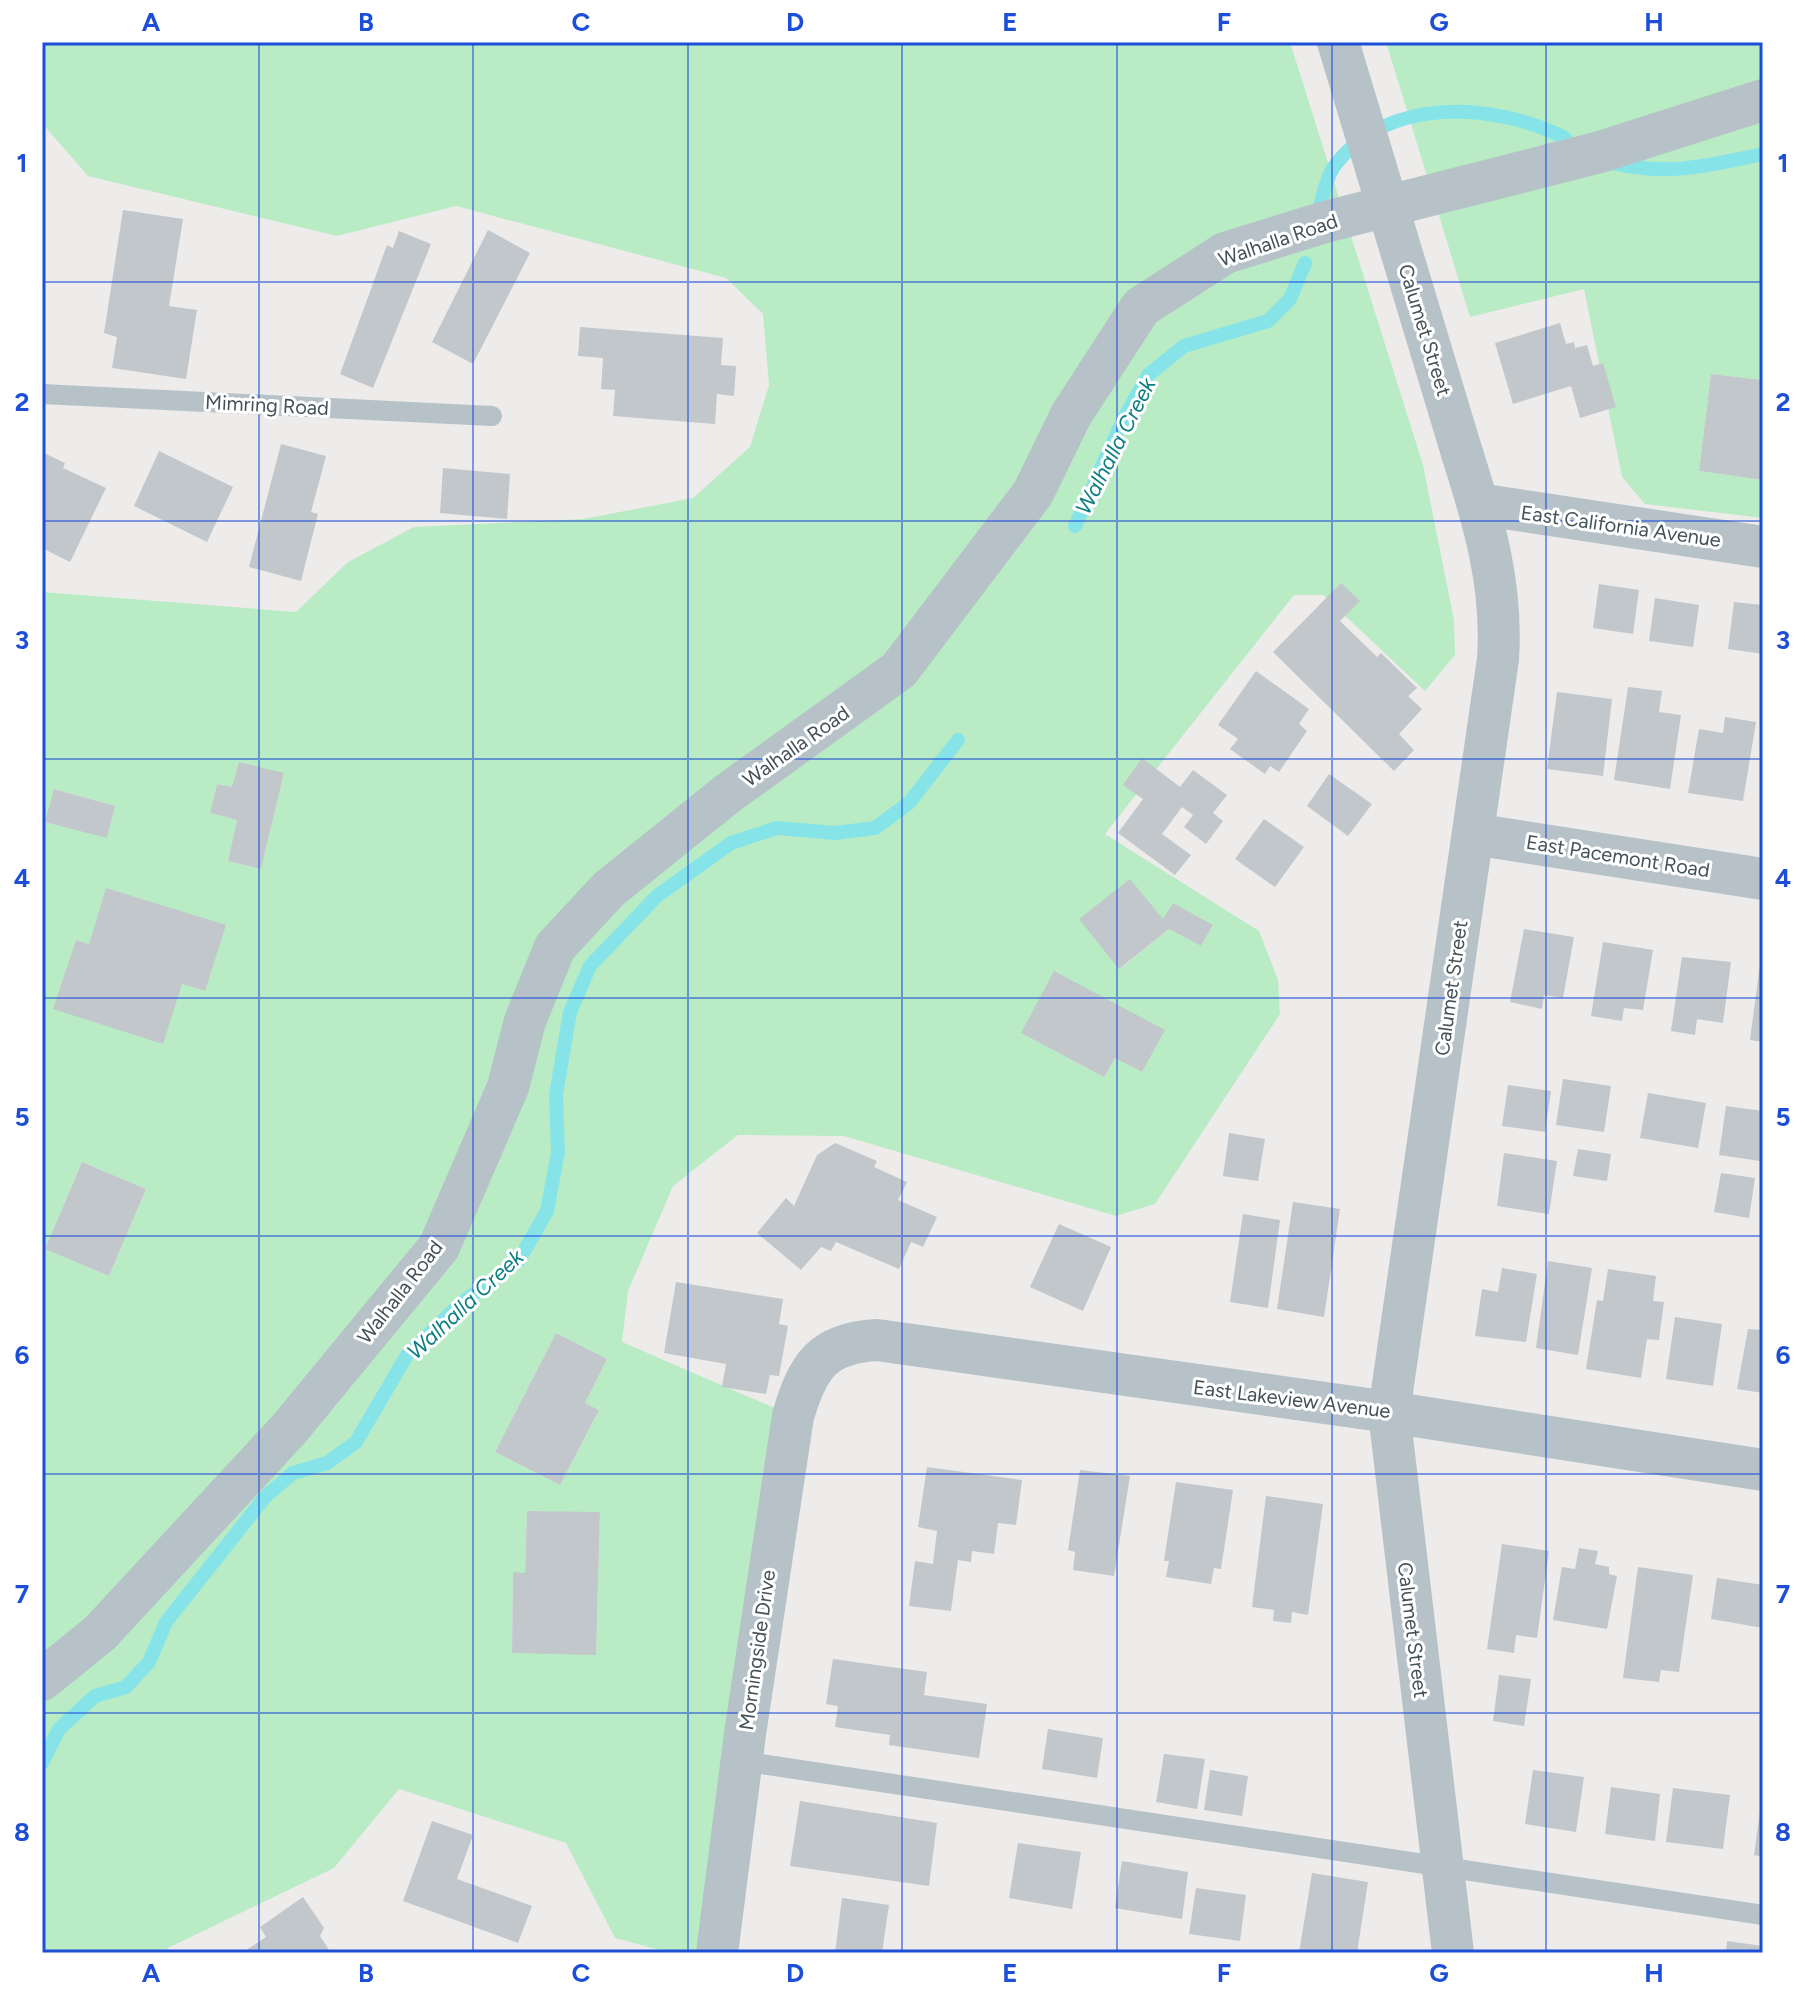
<svg xmlns="http://www.w3.org/2000/svg" width="1805" height="1995" font-family="Figtree,sans-serif">
  <style>
    .green { fill: #b9ecc4; fill-rule: evenodd }
    .lines { fill: none; stroke-linecap: round; stroke-linejoin: round }
    .stream { stroke: #86e4e9; stroke-width: 14 }
    .building { fill: #c2c7cb }
    .service { stroke: #b6c2c8; stroke-width: 20 }
    .minor { stroke: #b6c2c8; stroke-width: 42 }
    .minor-bridge { stroke: #b6c2c8; stroke-width: 42 }
    .grid { fill: none; stroke: #1d4ed8; stroke-width: 2; stroke-opacity: 0.55 }
    .labels { text-anchor: middle; stroke-width: 6; stroke-linejoin: round; paint-order: stroke }
    .street-label { font-size: 20px; fill: #445258; stroke: #fff }
    .water-label { font-size: 22px; font-style: italic; fill: #0f7e83; stroke: #fff }
    .neatline { fill: none; stroke: #1d4ed8; stroke-width: 3 }
    .grid-label { font-size: 26px; text-anchor: middle; font-weight: bold; fill: #1d4ed8 }
  </style>
  <rect width="100%" height="100%" fill="#eeebeb"/>
  <!-- green -->
  <g class="green">
    <path d="M42,42H1290L1423,465L1454,620L1455,655L1425,691L1323,595H1294L1105,834L1259,931L1278,980L1280,1014L1155,1204L1116,1216L844,1136L738,1135L673,1186L628,1291L622,1342L793,1416L717,1953H671L615,1938L566,1843L399,1789L334,1868L168,1948L165,1953H42V592L296,612L348,562L414,527L583,519L693,498L750,447L769,385L763,314L726,278L456,206L337,236L88,176L42,123ZM284,773L261,869L228,861L237,820L210,813L217,784L232,787ZM54,789L115,806L107,837ZM1129,880L1163,919L1213,925L1201,946L1169,929L1120,969ZM107,889L205,991L182,984L54,1009L76,940L89,944ZM1164,1030L1142,1072L1115,1058L1104,1077L1021,1033ZM82,1162L146,1189L109,1276L45,1249ZM556,1333L607,1359L585,1403L599,1410L560,1485L495,1452ZM527,1511L600,1513L596,1654L512,1652L513,1573H525Z"/>
    <polygon points="1386,42 1763,42 1763,380 1711,374 1699,471 1763,480 1763,518 1645,504 1622,477 1584,289 1470,317"/>
  </g>
  <g class="lines">
    <!-- stream -->
    <g class="stream">
      <path d="M1609,162C1666,177 1706,166 1763,154"/>
      <path d="M1319,209C1323,196 1326,179 1333,168C1385,95 1494,102 1565,138"/>
      <polyline points="1075,526 1123,420 1148,375 1184,346 1268,321 1290,299 1305,263"/>
      <polyline points="42,1763 59,1729 95,1696 126,1687 149,1662 166,1622 265,1497 293,1473 327,1463 356,1442 407,1355 459,1305 519,1260 547,1211 558,1152 556,1095 570,1012 590,966 657,896 731,843 777,828 835,833 875,828 909,803 958,740"/>
    </g>
  </g>
  <!-- building -->
  <g class="building">
    <polygon points="123,210 183,219 169,306 197,310 186,379 112,368 117,337 104,333"/>
    <polygon points="488,230 530,253 473,364 432,342"/>
    <polygon points="399,231 431,244 373,388 340,374 387,245 393,248"/>
    <polygon points="1560,323 1566,344 1574,342 1575,348 1587,345 1593,366 1603,363 1616,407 1580,418 1571,386 1513,404 1495,343"/>
    <polygon points="580,327 723,338 721,365 736,366 734,396 717,394 715,424 613,416 615,390 601,389 603,358 578,356"/>
    <polygon points="1711,374 1763,380 1763,480 1699,471"/>
    <polygon points="281,444 326,456 311,512 318,514 301,581 249,567"/>
    <polygon points="159,451 233,487 207,542 134,506"/>
    <polygon points="42,452 65,463 63,468 106,488 70,562 42,548"/>
    <polygon points="443,468 510,474 507,519 440,513"/>
    <polygon points="1341,583 1360,601 1340,621 1377,657 1381,653 1417,688 1408,696 1422,709 1399,734 1414,750 1394,771 1273,652"/>
    <polygon points="1599,584 1639,590 1633,634 1593,628"/>
    <polygon points="1655,598 1699,605 1693,647 1649,641"/>
    <polygon points="1734,602 1763,605 1763,654 1728,649"/>
    <polygon points="1256,671 1309,709 1299,724 1307,731 1279,772 1270,766 1265,774 1230,749 1238,739 1218,725"/>
    <polygon points="1628,687 1662,691 1659,712 1681,715 1670,789 1614,780"/>
    <polygon points="1557,692 1612,699 1603,776 1547,769"/>
    <polygon points="1725,717 1756,722 1743,801 1688,793 1699,729 1723,733"/>
    <polygon points="1142,758 1180,787 1193,770 1227,795 1213,813 1223,821 1206,844 1184,827 1193,815 1182,807 1162,834 1191,855 1175,875 1118,833 1143,799 1123,785"/>
    <polygon points="239,762 284,773 261,869 228,861 237,820 210,813 217,784 232,787"/>
    <polygon points="1329,774 1372,804 1348,836 1307,806"/>
    <polygon points="54,789 115,806 107,838 45,822"/>
    <polygon points="1264,819 1304,847 1275,887 1235,859"/>
    <polygon points="1130,879 1163,919 1173,903 1213,925 1201,946 1169,929 1119,969 1079,919"/>
    <polygon points="106,888 226,925 205,991 182,984 163,1044 53,1009 76,940 89,944"/>
    <polygon points="1524,929 1574,937 1563,998 1544,995 1542,1009 1510,1002"/>
    <polygon points="1603,942 1653,950 1643,1010 1624,1008 1622,1021 1591,1016"/>
    <polygon points="1682,957 1731,962 1723,1023 1697,1019 1695,1035 1671,1031"/>
    <polygon points="1760,964 1763,965 1763,1042 1750,1040"/>
    <polygon points="1054,971 1165,1030 1142,1072 1115,1058 1104,1077 1021,1033"/>
    <polygon points="1563,1079 1611,1086 1604,1132 1556,1125"/>
    <polygon points="1508,1085 1551,1091 1545,1132 1502,1126"/>
    <polygon points="1648,1093 1706,1103 1698,1148 1640,1138"/>
    <polygon points="1726,1106 1763,1111 1760,1161 1719,1155"/>
    <polygon points="1229,1133 1265,1139 1258,1181 1223,1176"/>
    <polygon points="835,1143 877,1161 874,1167 907,1182 898,1200 937,1217 923,1247 911,1242 899,1269 836,1242 831,1251 821,1247 801,1270 757,1233 786,1198 794,1206 817,1155"/>
    <polygon points="1578,1149 1611,1154 1607,1181 1573,1176"/>
    <polygon points="1504,1153 1557,1161 1549,1214 1497,1206"/>
    <polygon points="82,1162 146,1189 109,1276 45,1249"/>
    <polygon points="1721,1173 1755,1178 1749,1218 1714,1212"/>
    <polygon points="1293,1202 1340,1209 1324,1317 1277,1309"/>
    <polygon points="1243,1214 1280,1220 1268,1308 1230,1302"/>
    <polygon points="1059,1224 1111,1247 1083,1311 1030,1287"/>
    <polygon points="1548,1261 1592,1268 1578,1355 1536,1348"/>
    <polygon points="1502,1268 1537,1274 1526,1342 1475,1336 1482,1289 1498,1292"/>
    <polygon points="1608,1269 1656,1276 1653,1301 1664,1302 1659,1340 1647,1339 1641,1378 1586,1369 1597,1300 1603,1301"/>
    <polygon points="676,1282 783,1299 779,1324 788,1326 779,1376 770,1375 766,1394 722,1387 726,1364 664,1353"/>
    <polygon points="1675,1317 1722,1324 1713,1386 1666,1379"/>
    <polygon points="1748,1329 1763,1330 1763,1393 1737,1389"/>
    <polygon points="556,1333 607,1359 585,1403 599,1410 560,1485 495,1452"/>
    <polygon points="927,1467 1022,1480 1016,1525 998,1523 994,1554 972,1551 971,1562 958,1560 951,1611 909,1606 915,1561 933,1564 937,1531 918,1527"/>
    <polygon points="1080,1470 1130,1476 1114,1576 1073,1570 1075,1552 1068,1550"/>
    <polygon points="1176,1482 1233,1490 1221,1569 1214,1568 1211,1584 1166,1577 1169,1561 1164,1561"/>
    <polygon points="1266,1496 1323,1504 1308,1615 1292,1612 1291,1623 1273,1621 1274,1610 1252,1607"/>
    <polygon points="527,1511 600,1512 596,1655 512,1653 513,1572 525,1573"/>
    <polygon points="1502,1544 1549,1551 1537,1638 1516,1635 1514,1653 1487,1649"/>
    <polygon points="1579,1548 1598,1551 1595,1564 1609,1567 1609,1574 1617,1576 1607,1629 1553,1620 1562,1567 1575,1569"/>
    <polygon points="1638,1567 1693,1575 1679,1672 1661,1670 1659,1682 1623,1678"/>
    <polygon points="1717,1578 1763,1585 1763,1628 1711,1619"/>
    <polygon points="833,1659 927,1672 924,1695 987,1704 979,1758 889,1745 890,1735 835,1727 838,1706 826,1704"/>
    <polygon points="1499,1675 1531,1679 1524,1726 1493,1721"/>
    <polygon points="1048,1729 1103,1738 1097,1778 1042,1769"/>
    <polygon points="1164,1754 1205,1759 1197,1809 1156,1802"/>
    <polygon points="1210,1770 1248,1776 1242,1816 1204,1810"/>
    <polygon points="1533,1770 1584,1777 1576,1832 1525,1824"/>
    <polygon points="1611,1787 1660,1794 1655,1841 1605,1834"/>
    <polygon points="1673,1788 1730,1795 1723,1849 1666,1842"/>
    <polygon points="800,1801 937,1823 929,1886 790,1866"/>
    <polygon points="1761,1804 1763,1804 1763,1857 1754,1855"/>
    <polygon points="432,1821 473,1835 457,1879 532,1906 518,1943 403,1901"/>
    <polygon points="1018,1843 1081,1852 1072,1909 1009,1898"/>
    <polygon points="1122,1861 1188,1872 1182,1919 1115,1908"/>
    <polygon points="1312,1873 1368,1882 1357,1953 1299,1953"/>
    <polygon points="1196,1888 1246,1895 1240,1941 1189,1934"/>
    <polygon points="303,1897 324,1928 320,1936 331,1953 242,1953 266,1937 260,1927"/>
    <polygon points="842,1898 889,1905 882,1953 835,1953"/>
    <polygon points="1727,1941 1763,1946 1763,1953 1726,1953"/>
  </g>
  <g class="lines">
    <!-- service -->
    <g class="service">
      <polyline points="42,394 492,416"/>
      <polyline points="741,1761 1763,1915"/>
    </g>
    <!-- minor -->
    <g class="minor">
      <polyline points="1478,504 1763,547"/>
      <polyline points="1473,834 1763,879"/>
      <polyline points="42,1680 100,1633 289,1429 439,1247 508,1087 525,1021 555,947 609,889 727,794 899,670 1033,493 1071,415 1141,307 1225,253 1325,222 1600,152 1763,100"/>
      <path d="M717,1953L745,1734L793,1416C808,1366 822,1343 877,1340L1389,1412L1763,1470"/>
      <path d="M1453,1953L1389,1412L1498,659C1503,586 1484,522 1462,453"/>
    </g>
    <!-- minor-bridge -->
    <polyline class="minor-bridge" points="1338,42 1462,453"/>
  </g>
  <!-- grid -->
  <path class="grid" d="M259,42V1953M473,42V1953M688,42V1953M902,42V1953M1117,42V1953M1332,42V1953M1546,42V1953M42,282H1763M42,521H1763M42,759H1763M42,998H1763M42,1236H1763M42,1474H1763M42,1713H1763"/>
  <g class="labels">
    <!-- street labels -->
    <g class="street-label">
      <text transform="translate(1278 240) rotate(-19)" y="7">Walhalla Road</text>
      <text transform="translate(1425 330) rotate(73)" y="7">Calumet Street</text>
      <text transform="translate(267 405) rotate(3)" y="7">Mimring Road</text>
      <text transform="translate(1621 526) rotate(8)" y="7">East California Avenue</text>
      <text transform="translate(796 746) rotate(-35)" y="7">Walhalla Road</text>
      <text transform="translate(1618 856) rotate(9)" y="7">East Pacemont Road</text>
      <text transform="translate(1451 988) rotate(-82)" y="7">Calumet Street</text>
      <text transform="translate(400 1292) rotate(-52)" y="7">Walhalla Road</text>
      <text transform="translate(1292 1399) rotate(7)" y="7">East Lakeview Avenue</text>
      <text transform="translate(1413 1630) rotate(83)" y="7">Calumet Street</text>
      <text transform="translate(757 1650) rotate(-82)" y="7">Morningside Drive</text>
    </g>
    <!-- water labels -->
    <g class="water-label">
      <text transform="translate(1115 446) rotate(-63)" y="8">Walhalla Creek</text>
      <text transform="translate(465 1304) rotate(-43)" y="8">Walhalla Creek</text>
    </g>
  </g>
  <!-- border -->
  <rect width="1805" height="1995" fill="none" stroke="#ffffff" stroke-width="88"/>
  <rect x="44" y="44" width="1717" height="1907" class="neatline"/>
  <g class="grid-label">
    <text x="151" y="31">A</text>
    <text x="366" y="31">B</text>
    <text x="581" y="31">C</text>
    <text x="795" y="31">D</text>
    <text x="1010" y="31">E</text>
    <text x="1224" y="31">F</text>
    <text x="1439" y="31">G</text>
    <text x="1654" y="31">H</text>
    <text x="22" y="172">1</text>
    <text x="1783" y="172">1</text>
    <text x="22" y="411">2</text>
    <text x="1783" y="411">2</text>
    <text x="22" y="649">3</text>
    <text x="1783" y="649">3</text>
    <text x="22" y="887">4</text>
    <text x="1783" y="887">4</text>
    <text x="22" y="1126">5</text>
    <text x="1783" y="1126">5</text>
    <text x="22" y="1364">6</text>
    <text x="1783" y="1364">6</text>
    <text x="22" y="1603">7</text>
    <text x="1783" y="1603">7</text>
    <text x="22" y="1841">8</text>
    <text x="1783" y="1841">8</text>
    <text x="151" y="1982">A</text>
    <text x="366" y="1982">B</text>
    <text x="581" y="1982">C</text>
    <text x="795" y="1982">D</text>
    <text x="1010" y="1982">E</text>
    <text x="1224" y="1982">F</text>
    <text x="1439" y="1982">G</text>
    <text x="1654" y="1982">H</text>
  </g>
</svg>
